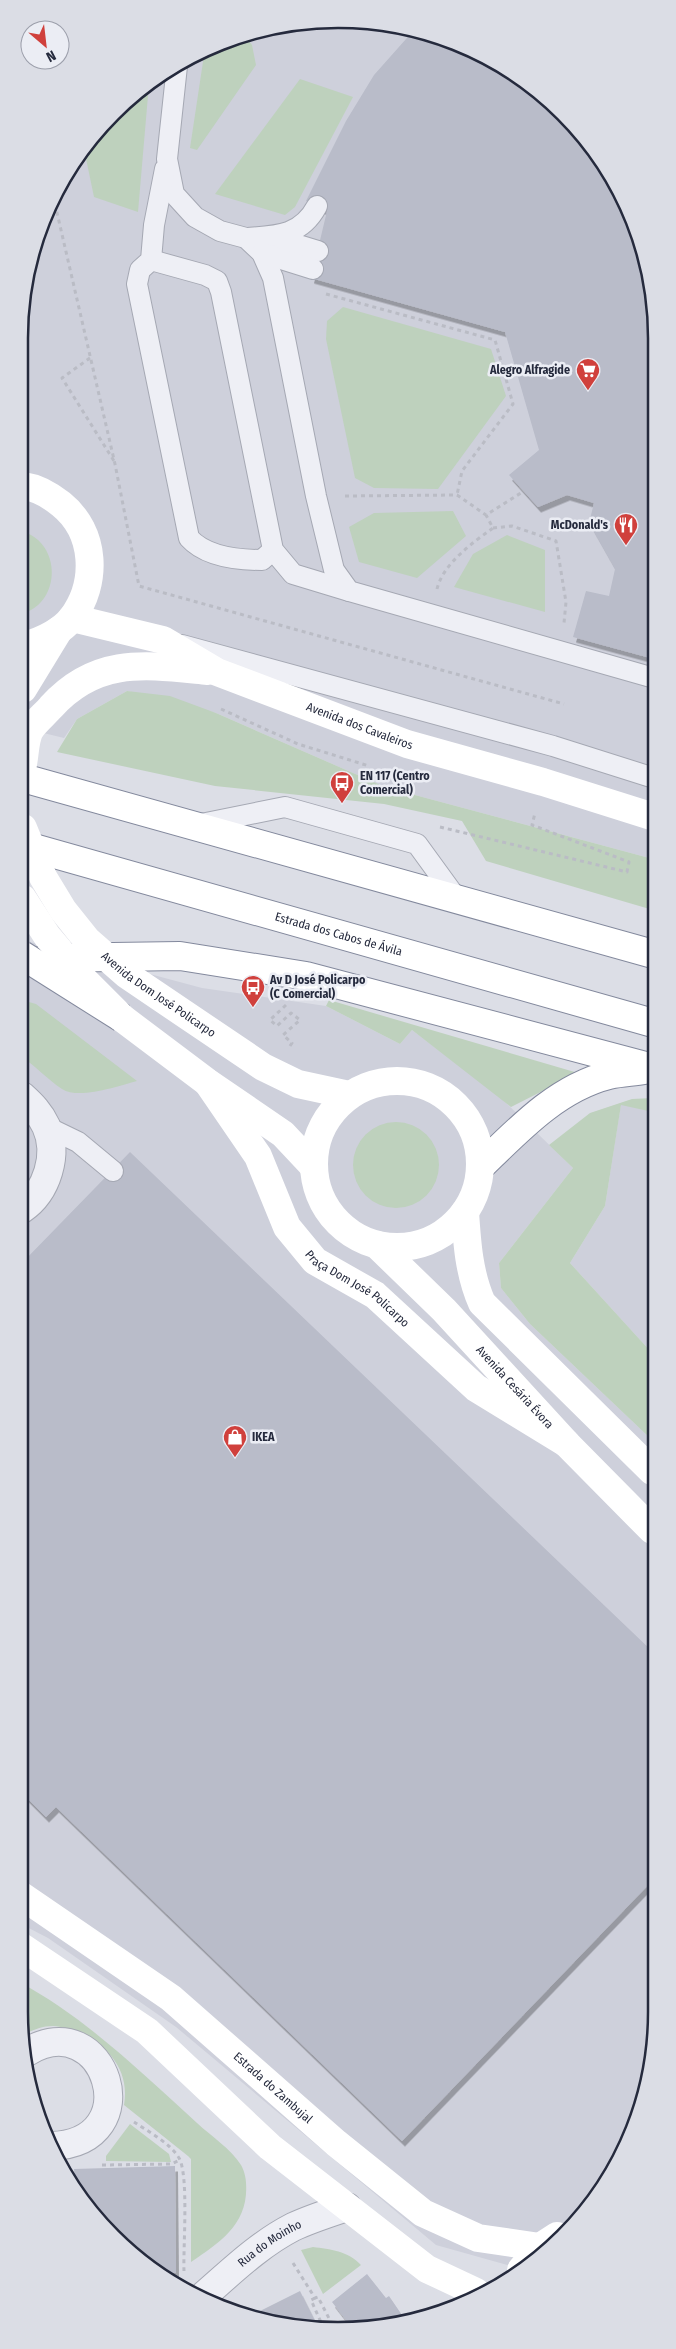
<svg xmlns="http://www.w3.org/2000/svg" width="676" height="2349" font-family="'Fira Sans Condensed',sans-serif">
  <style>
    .built { fill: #ced0db }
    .green { fill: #bed1bd }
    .building { fill: #b9bcc9; filter: url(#shadow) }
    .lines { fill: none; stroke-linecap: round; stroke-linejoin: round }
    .lane-casing { stroke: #a5a8b3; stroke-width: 22 }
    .street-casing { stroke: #a5a8b3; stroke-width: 30 }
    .highway-casing { stroke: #83899d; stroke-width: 30 }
    .path { stroke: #babcc5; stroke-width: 3; stroke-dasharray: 4 4; stroke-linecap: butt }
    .lane { stroke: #eeeff5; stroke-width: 20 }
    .street { stroke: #eeeff5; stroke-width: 28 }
    .secondary { stroke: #fff; stroke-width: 28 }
    .highway { stroke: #fff; stroke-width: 28 }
    .highway-bridge-casing { stroke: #83899d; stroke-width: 30; stroke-linecap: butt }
    .secondary-bridge { stroke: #fff; stroke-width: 28 }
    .highway-bridge { stroke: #fff; stroke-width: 28 }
    .labels { text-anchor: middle; stroke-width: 5; stroke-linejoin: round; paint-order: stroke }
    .poi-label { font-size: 12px; font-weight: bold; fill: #252a3d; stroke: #ebedf4; text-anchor: start }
    .street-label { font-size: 12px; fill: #252a3d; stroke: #ebedf4 }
    .rim { fill: none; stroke: #252a3d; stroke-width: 2.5 }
  </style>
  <defs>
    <filter id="shadow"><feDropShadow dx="3" dy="5.5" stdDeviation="0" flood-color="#0004"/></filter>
  </defs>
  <rect width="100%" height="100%" fill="#dcdee6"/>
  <!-- built -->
  <g class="built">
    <polygon points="275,25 400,25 497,61 564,112 624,197 655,297 653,859 385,787 216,713 127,691 77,719 64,738 23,728 25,276 72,161 160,73"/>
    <polygon points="23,940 202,988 326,1006 400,1044 412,1030 500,1097 573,1168 499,1263 501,1288 530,1324 652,1440 651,2073 614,2171 532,2264 522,2269 436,2245 176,2027 48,1938 19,1923"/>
    <polygon points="621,1104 653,1110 653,1354 570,1263 605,1206"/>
  </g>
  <!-- green -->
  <g class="green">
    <polygon points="246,37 252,45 256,65 197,150 190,148 204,55"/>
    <polygon points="300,79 353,97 295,207 285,215 215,194"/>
    <polygon points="149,84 138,212 94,197 84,149"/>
    <polygon points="343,307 491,349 506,396 438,489 374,488 355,478 326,339 327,321"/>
    <polygon points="453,511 466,536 417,578 359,562 349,527 374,513"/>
    <path d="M24,532C61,544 61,601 24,613Z"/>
    <polygon points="507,535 545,550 545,612 454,587 473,554"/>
    <polygon points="127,691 170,696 216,713 385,787 653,859 653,910 486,861 462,821 384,804 215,786 57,752 77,719"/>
    <path d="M22,1000L36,1004L137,1081C118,1086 79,1100 62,1089C48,1080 37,1067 22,1057Z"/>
    <polygon points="329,1000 578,1073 511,1107 412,1030 400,1044 326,1006"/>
    <polygon points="653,1098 653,1112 621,1105 605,1206 570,1263 653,1354 652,1440 530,1324 501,1288 499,1263 573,1168 549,1145 590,1113 632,1099"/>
    <circle cx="396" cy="1165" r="43"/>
    <path d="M22,1137C27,1151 26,1161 22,1174Z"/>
    <path d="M19,1982C85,2017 142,2073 197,2123C211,2136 231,2149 241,2165C244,2170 246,2178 246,2183C249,2223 221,2242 191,2262V2159L188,2156L124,2105C130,2071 109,2046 79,2033C71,2030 61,2026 53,2026C42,2026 33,2030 23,2035L19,2011Z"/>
    <polygon points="130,2124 169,2154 171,2162 106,2161 106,2156"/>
    <path d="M313,2247C330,2249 348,2251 361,2265L323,2294L301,2250Z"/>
  </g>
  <!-- building -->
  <g class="building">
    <polygon points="414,30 497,61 564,112 624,197 655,297 654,659 573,637 586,591 609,596 615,569 589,523 594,503 567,495 538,507 509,475 539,450 505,332 311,278 327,211 306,201 346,121 374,75"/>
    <polygon points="130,1152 652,1651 652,1881 402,2141 56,1807 46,1817 20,1791 21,1264"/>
    <polygon points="175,2166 176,2273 165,2273 98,2222 75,2184 74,2169"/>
    <polygon points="367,2274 386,2298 389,2296 404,2318 408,2315 412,2320 341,2327 340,2325 346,2320 332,2302"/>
    <polygon points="300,2291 319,2329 256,2313"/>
  </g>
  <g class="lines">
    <!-- lane casing -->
    <g class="lane-casing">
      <g id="lane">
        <polyline points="177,66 167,159 174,194 195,217 220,231 246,238 262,253 273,278 316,496 334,570 349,591 654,678"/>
        <path d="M165,169L154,225L151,260L140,270L137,284L189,538C206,557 238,560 262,560L273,550"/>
        <polyline points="272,237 318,251"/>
        <path d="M246,238C277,236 301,236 317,206"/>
        <polyline points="262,253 313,269"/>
        <polyline points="151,260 205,275 217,281 221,292 273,550 293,574 349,591"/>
        <polyline points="182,645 553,746 654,778"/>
        <polyline points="196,825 285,807 417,844 457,899"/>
        <polyline points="47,1127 78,1142 113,1171"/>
      </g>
    </g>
    <!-- street casing -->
    <g class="street-casing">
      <g id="street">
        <path d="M22,1209C47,1192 59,1154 46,1126C40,1113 32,1105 22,1096"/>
        <path d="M27,2052C105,2004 151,2143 51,2146"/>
        <path id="s1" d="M201,2298C230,2273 258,2245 293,2227C310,2219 329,2213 347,2207"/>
      </g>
    </g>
    <!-- highway casing -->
    <g class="highway-casing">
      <g id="highway">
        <polyline points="23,778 653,954"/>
        <path id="s6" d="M23,845L653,1023"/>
        <polyline points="46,958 180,956 306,976 653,1068"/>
        <path d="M481,1166C518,1130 557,1088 609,1075C621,1072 633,1072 644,1070"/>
      </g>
    </g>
    <!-- path -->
    <g class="path">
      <polyline points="55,204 115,464 139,586 564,704"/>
      <polyline points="326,294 495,340 513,404 462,471 457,495"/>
      <polyline points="90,358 62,378 114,461"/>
      <polyline points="345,496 457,495 486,515 524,491"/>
      <polyline points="493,528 512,526 556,541 566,602 564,623"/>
      <path d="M437,589C443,564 472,543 493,528L486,515"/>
      <polyline points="221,709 298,744 369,766"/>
      <polyline points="440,827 627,872 629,862 532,825 535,813"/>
      <polyline points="286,1005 270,1020 277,1026 291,1013 300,1020 283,1035 292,1043 290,1046"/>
      <path d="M134,2122C149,2132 170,2143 179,2158C189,2175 183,2248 184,2271"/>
      <polyline points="102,2165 171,2164 180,2160"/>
      <polyline points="293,2263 315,2298 318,2297 334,2328"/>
      <polyline points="315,2298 311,2300 324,2329"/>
    </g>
    <!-- lane -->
    <use href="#lane" class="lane"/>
    <!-- street -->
    <use href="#street" class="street"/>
    <!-- secondary -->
    <g class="secondary">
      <path id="s2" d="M72,618L163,640L217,672L407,744L543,782L654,817"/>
      <path d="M24,646C41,641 60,633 72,618C98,583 96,532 61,504C51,496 38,488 24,486"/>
      <polyline points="23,689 59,630"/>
      <path d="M23,764C25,754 25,739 30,730C35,722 45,714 51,707C97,656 147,665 208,671"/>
      <circle cx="397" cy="1164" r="83"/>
      <path id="s3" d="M208,1083L258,1156L287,1227L315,1261L375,1295L476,1388L566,1443"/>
      <path d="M465,1212C467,1243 469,1274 482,1303L652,1471"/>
      <path id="s4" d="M377,1245L444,1310L566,1443L652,1530"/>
      <path id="s5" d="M19,1894L171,1998L336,2143L423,2213L478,2238L540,2247"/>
      <polyline points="19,1945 147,2031 270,2147 427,2269 476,2292"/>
      <polyline points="521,2270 540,2247 557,2236"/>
    </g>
    <!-- highway -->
    <use href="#highway" class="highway"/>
    <!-- highway-bridge casing -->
    <g class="highway-bridge-casing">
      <polyline id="highway-bridge" points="22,955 122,1018"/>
    </g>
    <!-- secondary-bridge -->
    <g class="secondary-bridge">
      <path id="s7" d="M23,828L43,877L63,910L87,940L127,975L263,1067L298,1084L349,1095"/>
      <polyline points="23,899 47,936 86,982 122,1018 207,1082 283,1134 314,1167"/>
    </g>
    <!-- highway-bridge -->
    <use href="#highway-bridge" class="highway-bridge"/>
  </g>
  <!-- icons -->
  <defs>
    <g id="supermarket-pin" transform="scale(1.25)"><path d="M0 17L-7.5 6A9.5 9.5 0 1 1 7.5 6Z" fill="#d0403c" stroke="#ebedf4"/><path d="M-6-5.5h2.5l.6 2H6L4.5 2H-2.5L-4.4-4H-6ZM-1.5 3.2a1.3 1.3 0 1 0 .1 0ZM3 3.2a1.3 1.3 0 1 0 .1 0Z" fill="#fff"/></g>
    <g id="restaurant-pin" transform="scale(1.25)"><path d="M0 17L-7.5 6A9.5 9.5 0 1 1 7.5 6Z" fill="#d0403c" stroke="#ebedf4"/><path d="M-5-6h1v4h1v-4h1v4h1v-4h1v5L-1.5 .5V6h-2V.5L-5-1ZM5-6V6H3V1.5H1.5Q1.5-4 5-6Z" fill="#fff"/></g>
    <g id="bus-pin" transform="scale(1.25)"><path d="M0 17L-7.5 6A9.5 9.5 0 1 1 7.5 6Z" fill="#d0403c" stroke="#ebedf4"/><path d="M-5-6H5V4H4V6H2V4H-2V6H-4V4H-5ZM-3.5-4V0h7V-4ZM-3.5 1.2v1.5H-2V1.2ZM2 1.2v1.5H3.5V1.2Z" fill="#fff"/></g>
    <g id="shop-pin" transform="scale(1.25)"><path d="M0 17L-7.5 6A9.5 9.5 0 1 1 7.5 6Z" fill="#d0403c" stroke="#ebedf4"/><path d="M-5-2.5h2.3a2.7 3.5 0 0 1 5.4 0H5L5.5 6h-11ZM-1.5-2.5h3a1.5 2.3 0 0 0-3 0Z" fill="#fff"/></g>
  </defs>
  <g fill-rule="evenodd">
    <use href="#supermarket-pin" x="588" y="370"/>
    <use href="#restaurant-pin" x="626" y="525"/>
    <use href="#bus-pin" x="342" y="783"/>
    <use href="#bus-pin" x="253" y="987"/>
    <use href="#shop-pin" x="235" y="1437"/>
  </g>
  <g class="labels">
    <!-- poi labels -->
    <g class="poi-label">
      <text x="570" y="374" text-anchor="end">Alegro Alfragide</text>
      <text x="608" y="529" text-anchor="end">McDonald's</text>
      <text x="360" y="780">EN 117 (Centro<tspan x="360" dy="14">Comercial)</tspan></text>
      <text x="270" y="984">Av D José Policarpo<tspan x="270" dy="14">(C Comercial)</tspan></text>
      <text x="252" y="1441">IKEA</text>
    </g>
    <!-- street labels -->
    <g class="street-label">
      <text dy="4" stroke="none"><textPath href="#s2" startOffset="309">Avenida dos Cavaleiros</textPath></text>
      <text dy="4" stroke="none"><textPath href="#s6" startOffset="328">Estrada dos Cabos de Ávila</textPath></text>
      <text dy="4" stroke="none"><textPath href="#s7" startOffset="220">Avenida Dom José Policarpo</textPath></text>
      <text dy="4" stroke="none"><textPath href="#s3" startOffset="260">Praça Dom José Policarpo</textPath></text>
      <text dy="4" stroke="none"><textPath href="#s4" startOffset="198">Avenida Cesária Évora</textPath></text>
      <text dy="4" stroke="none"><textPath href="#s5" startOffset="320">Estrada do Zambujal</textPath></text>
      <text dy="4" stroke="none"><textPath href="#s1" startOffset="88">Rua do Moinho</textPath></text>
    </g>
  </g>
  <!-- crop -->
  <path d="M0 0H676V2349H0ZM338 28H338A310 310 0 0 1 648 338V2012A310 310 0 0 1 338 2322H338A310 310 0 0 1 28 2012V338A310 310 0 0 1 338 28Z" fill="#dbdde5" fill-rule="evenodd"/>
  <path class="rim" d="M338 28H338A310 310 0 0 1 648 338V2012A310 310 0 0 1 338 2322H338A310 310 0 0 1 28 2012V338A310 310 0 0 1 338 28Z"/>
  <!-- north arrow -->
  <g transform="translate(45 45) rotate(152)"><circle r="24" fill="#ebedf4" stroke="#9c9fab"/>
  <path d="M0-4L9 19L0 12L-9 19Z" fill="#d0403c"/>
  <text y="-8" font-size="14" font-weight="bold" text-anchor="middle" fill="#252a3d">N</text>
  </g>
</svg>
